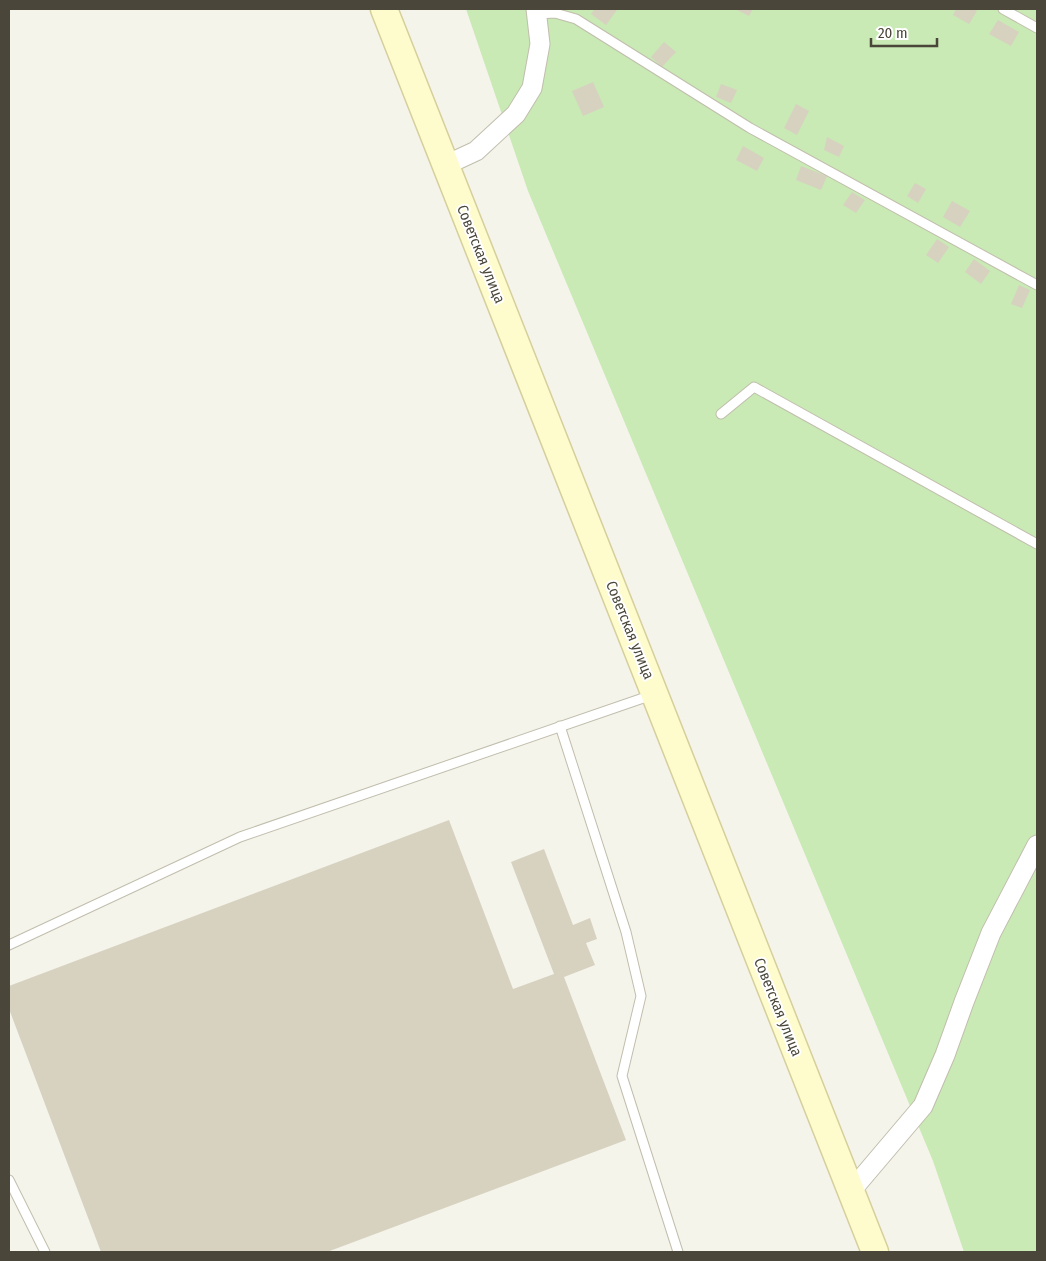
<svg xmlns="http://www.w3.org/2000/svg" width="1046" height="1261" font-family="'Fira Sans Condensed',sans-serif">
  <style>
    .green { fill: #c9e9b5 }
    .building { fill: #d7d2c0 }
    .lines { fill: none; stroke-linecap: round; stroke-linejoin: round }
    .lane-casing { stroke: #c1bead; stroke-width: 11 }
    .street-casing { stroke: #c1bead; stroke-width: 21 }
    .secondary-casing { stroke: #d5cf9b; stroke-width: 29 }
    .lane { stroke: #fff; stroke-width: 9 }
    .street { stroke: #fff; stroke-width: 19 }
    .secondary { stroke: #fefbcc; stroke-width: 26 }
    .labels { text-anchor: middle; stroke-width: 4; stroke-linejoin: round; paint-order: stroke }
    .street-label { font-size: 15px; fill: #4a4639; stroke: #fff }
  </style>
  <rect width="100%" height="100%" fill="#f5f4eb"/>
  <!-- green -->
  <polygon class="green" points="466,9 1037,9 1037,1252 964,1252 933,1161 528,191"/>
  <!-- building -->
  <g class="building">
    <polygon points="595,9 616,9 617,10 606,25 591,14"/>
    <polygon points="735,9 753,9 749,16"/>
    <polygon points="956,9 973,9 977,11 969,24 953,15"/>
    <polygon points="998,20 1019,32 1011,46 989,34"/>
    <polygon points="664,42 676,52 662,67 651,57"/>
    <polygon points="593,82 604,107 583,116 572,91"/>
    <polygon points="721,84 737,90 731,103 716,97"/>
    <polygon points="796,104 809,111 797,135 784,128"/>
    <polygon points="827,137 844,146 839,157 824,150"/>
    <polygon points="743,146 764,158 757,171 736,160"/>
    <polygon points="801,166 827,176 821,190 796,180"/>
    <polygon points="915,183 926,189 918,203 907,196"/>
    <polygon points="852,192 865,200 856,213 843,205"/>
    <polygon points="952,201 970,211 960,227 943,217"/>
    <polygon points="937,239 949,247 938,263 926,255"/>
    <polygon points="974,259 990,271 981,284 965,272"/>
    <polygon points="1019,285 1030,290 1022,308 1011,304"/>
    <polygon points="449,820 513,989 554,974 511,862 544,849 573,925 590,918 597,939 586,943 595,965 564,977 626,1140 327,1252 101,1252 9,1009 9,986"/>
  </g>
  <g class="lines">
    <!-- lane casing -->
    <g class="lane-casing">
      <g id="lane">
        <polyline points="1003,9 1037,28"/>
        <polyline points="537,14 555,13 576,19 750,128 1037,285"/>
        <polyline points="721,414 754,387 1037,544"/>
        <polyline points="560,726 626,932 641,996 622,1076 678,1252"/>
        <polyline points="9,945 240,837 652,695"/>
        <polyline points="9,1180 45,1252"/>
      </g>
    </g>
    <!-- street casing -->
    <g class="street-casing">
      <g id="street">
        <polyline points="446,165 476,151 516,114 532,88 540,44 536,9"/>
        <polyline points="851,1191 923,1106 945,1055 964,1002 991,933 1037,845"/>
      </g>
    </g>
    <!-- secondary casing -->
    <g class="secondary-casing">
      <polyline id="secondary" points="384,9 875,1252"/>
    </g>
    <!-- lane -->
    <use href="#lane" class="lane"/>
    <!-- street -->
    <use href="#street" class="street"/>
    <!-- secondary -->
    <use href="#secondary" class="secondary"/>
  </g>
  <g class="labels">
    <!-- street labels -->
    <g class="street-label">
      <text transform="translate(481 254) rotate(68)" y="5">Советская улица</text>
      <text transform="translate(630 630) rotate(68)" y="5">Советская улица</text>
      <text transform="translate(778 1007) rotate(68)" y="5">Советская улица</text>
    </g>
  </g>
  <!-- border -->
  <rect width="1046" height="1261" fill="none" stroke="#4a4639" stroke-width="20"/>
  <!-- scale -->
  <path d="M871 38v8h66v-8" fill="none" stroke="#4a4639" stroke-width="2.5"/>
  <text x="878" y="38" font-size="15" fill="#4a4639" stroke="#ffffff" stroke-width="4" paint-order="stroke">20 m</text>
</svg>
